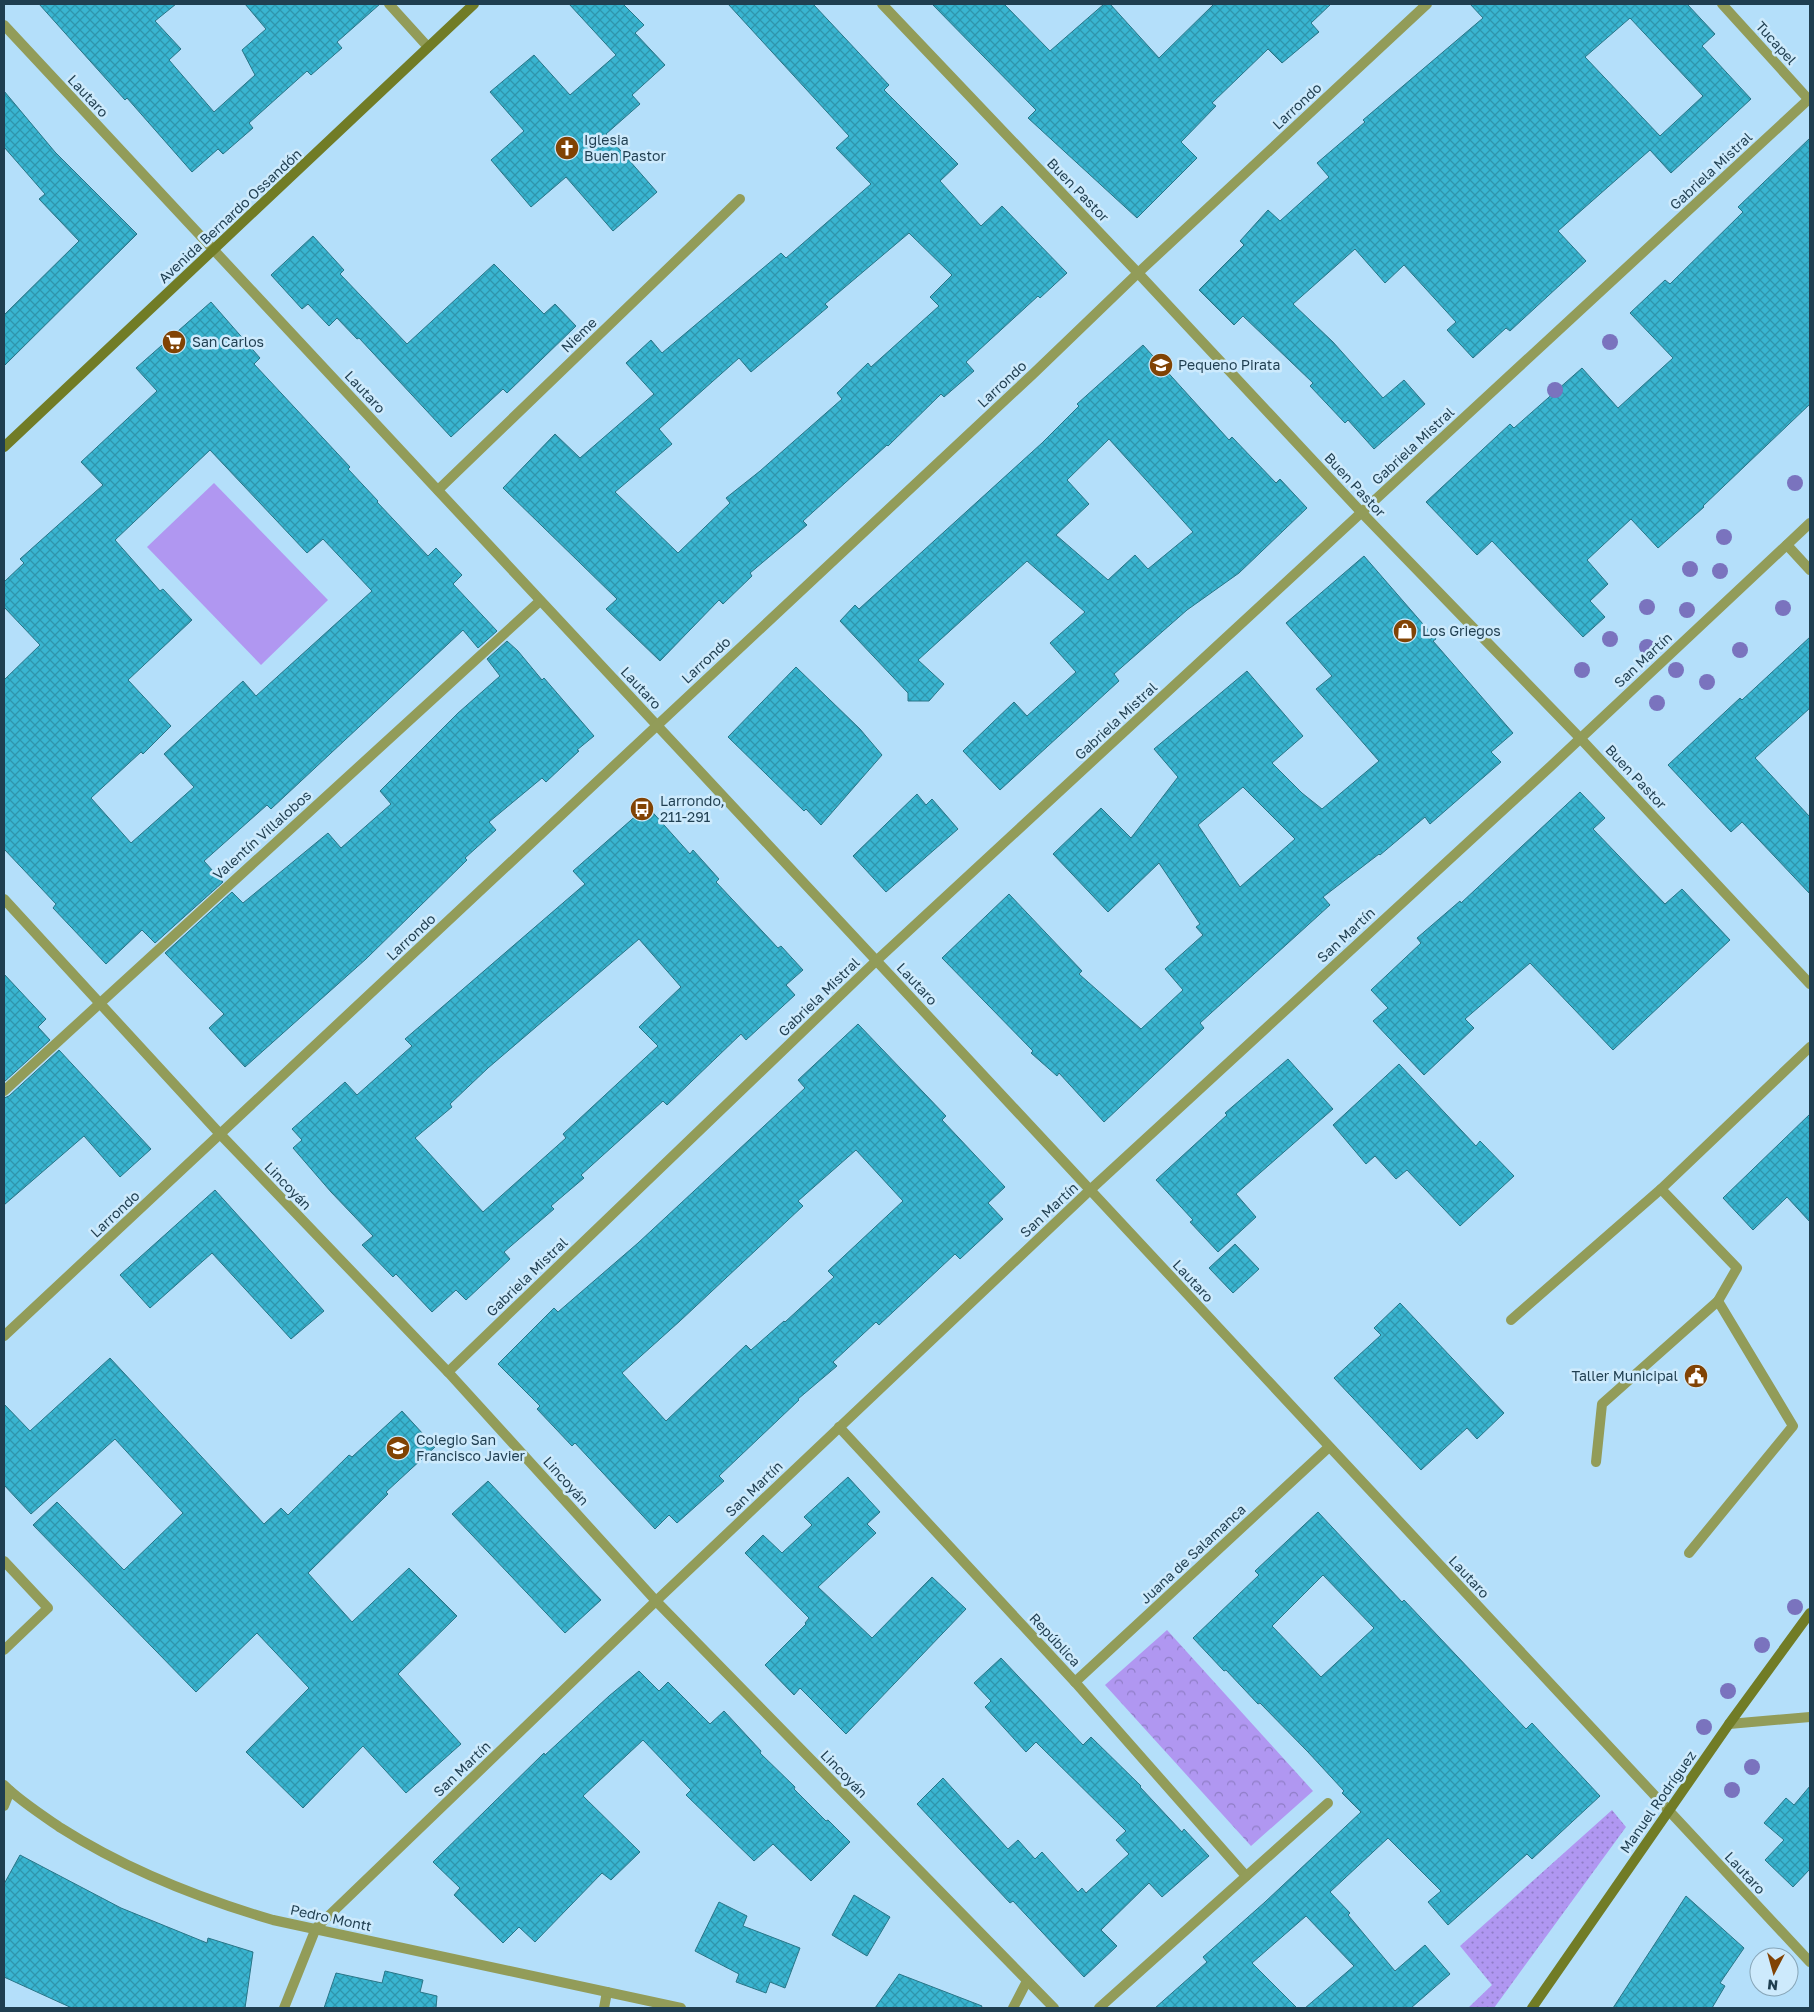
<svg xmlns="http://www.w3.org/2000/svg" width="1814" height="2012" font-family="'Golos Text',sans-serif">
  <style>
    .grass { fill: url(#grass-dots) }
    .forest { fill: url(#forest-crowns) }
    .pitch { fill: #b097f1 }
    .building { fill: url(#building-cross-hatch); stroke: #287587; fill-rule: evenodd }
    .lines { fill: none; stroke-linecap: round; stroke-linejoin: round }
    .service { stroke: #929c59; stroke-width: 10 }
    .minor { stroke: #929c59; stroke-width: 10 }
    .tertiary { stroke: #929c59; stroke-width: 10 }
    .secondary { stroke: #717c26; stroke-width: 10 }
    .tree { fill: #7a73be }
    .labels { text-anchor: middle; stroke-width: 5; stroke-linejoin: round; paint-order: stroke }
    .street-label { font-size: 14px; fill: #1f3e50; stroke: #cdeafc }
    .poi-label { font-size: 14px; fill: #1f3e50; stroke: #cdeafc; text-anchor: start }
  </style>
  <defs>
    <pattern id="grass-dots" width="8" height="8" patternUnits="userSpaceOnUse" patternTransform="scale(1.25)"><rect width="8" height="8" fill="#b097f1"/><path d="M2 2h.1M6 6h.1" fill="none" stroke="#8f7dc6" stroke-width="1.8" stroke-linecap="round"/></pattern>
    <pattern id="forest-crowns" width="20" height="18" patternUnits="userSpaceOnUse" patternTransform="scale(1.25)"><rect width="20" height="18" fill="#b097f1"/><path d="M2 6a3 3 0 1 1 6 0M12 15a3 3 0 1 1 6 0" fill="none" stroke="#8f7dc6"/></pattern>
    <pattern id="building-cross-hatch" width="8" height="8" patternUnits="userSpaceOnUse" patternTransform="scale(1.25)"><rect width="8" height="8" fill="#39b5d1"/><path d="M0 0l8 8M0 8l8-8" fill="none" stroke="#2f95ac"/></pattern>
  </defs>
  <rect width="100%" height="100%" fill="#b4dffa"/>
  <!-- grass -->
  <polygon class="grass" points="1612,1810 1626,1827 1494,2008 1468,2008 1492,1985 1460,1946"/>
  <!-- forest -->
  <polygon class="forest" points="1167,1630 1313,1791 1251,1846 1105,1685"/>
  <!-- pitch -->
  <polygon class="pitch" points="214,483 328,600 261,665 147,547"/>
  <!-- building -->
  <g class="building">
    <polygon points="39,4 176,4 155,21 181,49 169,60 214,112 255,75 242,50 266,29 245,4 380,4 337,42 342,48 311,75 307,71 249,123 253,128 223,154 218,149 192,172 127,98 125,100"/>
    <polygon points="569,4 623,4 644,25 635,33 665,65 632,95 640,104 606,134 657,192 613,231 566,177 531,207 491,160 524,131 490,92 534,55 570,95 616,55"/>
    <path d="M728,4H813L889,85L884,90L958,164L940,181L981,226L1002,206L1067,273L1040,298L1038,296L966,362L974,371L944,397L941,394L888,446L887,445L803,521L807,525L750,573L752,576L723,604L719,600L660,661L606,609L617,599L503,488L555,434L580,458L654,394L626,363L651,340L662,353L781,253L786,258L871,184L836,148L849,136ZM909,233L952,275L930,297L939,306L871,367L868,363L837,393L842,399L760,471L726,498L730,503L678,553L615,492L672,444L659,429L739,358L751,372L828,307L825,304Z"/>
    <polygon points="932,4 1004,4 1050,51 1104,4 1110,4 1159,58 1214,4 1331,4 1311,23 1319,32 1282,63 1268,49 1212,103 1216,106 1181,142 1197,158 1137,218 1028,118 1036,110"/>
    <path d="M1470,4H1687L1715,34L1702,46L1751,99L1671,173L1650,150L1558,231L1586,261L1510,331L1506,328L1473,358L1447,330L1456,322L1404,265L1385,283L1355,249L1293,304L1333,342L1383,398L1404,380L1425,404L1374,449L1348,420L1345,423L1310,386L1313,383L1243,316L1234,325L1199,290L1244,245L1240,241L1268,210L1280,221L1329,177L1317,163L1365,122L1363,120L1483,18ZM1630,18L1703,96L1660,136L1585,57Z"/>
    <polygon points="4,91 55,152 137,234 4,366 4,315 79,241 39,199 45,194 4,147"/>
    <polygon points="1810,138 1810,404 1703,506 1704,507 1658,548 1631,519 1587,560 1608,584 1590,601 1605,617 1583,637 1492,541 1477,555 1426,502 1510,424 1514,428 1582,368 1618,408 1673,358 1630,313 1665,280 1670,284 1743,212 1738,207"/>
    <polygon points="313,236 344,270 340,274 407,344 494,264 544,314 555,304 576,326 507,393 503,389 451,437 359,338 357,339 337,318 329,326 308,304 302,309 271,275"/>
    <path d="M211,302L260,358L254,364L350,467L348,469L378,501L377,502L428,556L436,548L462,575L453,584L497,631L478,648L463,630L271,809L267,805L204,861L223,882L155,943L142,930L106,964L53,908L56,904L4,849V680L40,645L4,607V582L24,563L20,559L103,485L81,462L157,391L136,368ZM210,450L307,553L323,539L372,591L256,696L243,681L164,754L194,787L131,843L91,798L141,752L143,754L171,726L128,680L192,620L163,589L160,591L115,540Z"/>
    <path d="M1143,345L1229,440L1232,437L1276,483L1280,479L1307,508L1239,573L1187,610L1114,674L1119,681L1000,790L963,751L1014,702L1027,716L1076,672L1050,643L1085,612L1027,561L918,660L944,684L929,701H908V693L840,621L855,605L859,609L1042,443L1079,406L1077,404ZM1109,439L1193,532L1148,569L1135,555L1108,580L1056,535L1089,504L1067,480Z"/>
    <path d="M1364,556L1436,639L1433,641L1513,733L1491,752L1501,762L1430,824L1425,817L1380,855L1379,854L1323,897L1330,905L1200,1023L1204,1028L1104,1122L1059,1073L1057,1076L1031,1053L1033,1051L942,958L1009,894L1082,971L1079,974L1141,1029L1183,990L1165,969L1203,935L1196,927L1200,924L1159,863L1108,912L1053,854L1101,808L1131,838L1178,777L1154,749L1247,671L1303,736L1272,763L1302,793L1322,809L1379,761L1316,689L1332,676L1286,623ZM1243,787L1295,839L1240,887L1198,825Z"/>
    <polygon points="1810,637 1810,708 1755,758 1810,817 1810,894 1742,822 1731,832 1668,765 1740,698 1742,700"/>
    <polygon points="507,641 518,651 542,680 544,678 594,736 577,750 579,751 546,782 542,778 489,822 496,830 465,858 467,860 366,959 245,1067 209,1028 224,1014 165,953 232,892 243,903 328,833 341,848 391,804 380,791 458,713 500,676 487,659"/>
    <polygon points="796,667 860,729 882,755 821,825 806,809 804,811 728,737"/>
    <polygon points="1580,792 1605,818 1593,829 1665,904 1682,889 1730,940 1613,1050 1530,963 1465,1019 1474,1028 1424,1075 1373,1021 1388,1008 1371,990 1421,943 1417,938 1460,901 1461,903"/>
    <polygon points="917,794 926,805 932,799 958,829 886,892 853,856"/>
    <path d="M647,806L690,854L693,850L719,879L716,882L778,948L781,946L803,970L786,985L795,995L746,1040L741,1034L667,1105L663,1101L581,1175L584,1178L551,1206L554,1209L504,1252L510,1259L466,1300L456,1290L432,1312L396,1274L393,1277L362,1245L373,1236L331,1192L293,1148L302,1140L292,1129L345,1082L357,1095L412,1046L405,1039L585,884L573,871ZM639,939L681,987L639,1027L658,1046L563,1134L566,1138L483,1212L415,1138L452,1107L450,1104L488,1068Z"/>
    <polygon points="4,974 46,1019 38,1027 50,1040 4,1082"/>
    <path d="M858,1024L946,1116L942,1120L1005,1187L988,1203L1003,1219L960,1259L955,1254L879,1325L876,1322L833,1362L837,1366L798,1399L799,1400L719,1476L724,1481L677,1523L669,1515L655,1529L575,1443L572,1446L537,1409L540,1406L498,1364L554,1308L558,1312L638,1243L805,1088L798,1080ZM856,1150L903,1201L828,1271L834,1277L785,1322L784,1321L751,1350L746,1345L666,1421L622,1373L680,1321L803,1206L798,1201Z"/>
    <polygon points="59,1050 151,1149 120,1177 84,1136 4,1205 4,1098 9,1096"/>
    <polygon points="1288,1059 1333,1109 1236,1194 1256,1217 1218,1252 1190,1222 1193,1220 1156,1180 1227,1115 1225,1113"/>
    <polygon points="1399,1064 1476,1146 1480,1141 1514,1176 1460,1226 1407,1170 1396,1179 1375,1156 1366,1164 1333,1125"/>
    <polygon points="1810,1114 1810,1222 1787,1197 1753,1230 1723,1198"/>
    <polygon points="215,1190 324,1311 291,1339 212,1253 150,1308 120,1275"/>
    <polygon points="1235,1244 1259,1269 1233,1293 1209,1268"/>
    <polygon points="1400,1303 1504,1413 1477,1439 1467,1428 1421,1470 1334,1378 1381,1335 1374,1328"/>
    <polygon points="110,1358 264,1524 281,1508 288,1515 349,1455 352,1457 402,1411 435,1447 386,1492 388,1494 308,1573 352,1622 409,1568 457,1616 398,1674 461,1744 406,1793 363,1746 303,1808 246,1752 309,1688 257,1633 196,1692 33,1525 57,1502 124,1570 183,1513 115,1439 31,1514 4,1485 4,1404 30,1431"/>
    <polygon points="848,1477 880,1512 867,1524 876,1533 818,1587 872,1638 932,1577 966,1609 846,1734 800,1688 794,1695 765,1665 806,1624 805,1623 809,1618 745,1553 763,1535 782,1553 812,1525 804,1517"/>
    <polygon points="488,1481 601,1600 565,1633 452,1514"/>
    <path d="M1318,1512L1402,1602L1404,1600L1526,1729L1532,1723L1600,1796L1532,1859L1527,1854L1448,1925L1428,1902L1441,1891L1388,1838L1330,1892L1350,1913L1348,1915L1395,1971L1425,1945L1450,1974L1411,2008H1305L1354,1966L1306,1916L1252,1963L1297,2008H1155L1207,1962L1203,1957L1265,1902L1361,1812L1342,1793L1344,1791L1308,1752L1260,1703L1258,1704L1226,1670L1224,1671L1193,1638L1259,1575L1255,1571ZM1323,1575L1374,1628L1321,1677L1272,1626Z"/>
    <polygon points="1001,1658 1083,1745 1091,1737 1141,1786 1140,1787 1182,1832 1184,1829 1209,1856 1162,1897 1149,1883 1101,1930 1117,1946 1084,1977 1013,1901 1010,1903 917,1804 943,1778 1008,1849 1018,1840 1035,1859 1042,1852 1078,1892 1082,1888 1086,1893 1129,1854 1116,1840 1126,1831 1036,1742 1026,1752 985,1707 991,1701 974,1683"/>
    <polygon points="639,1671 659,1691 668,1682 710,1724 724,1711 761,1751 760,1753 795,1787 794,1789 826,1821 828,1820 850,1842 811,1881 773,1844 754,1861 686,1795 691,1790 643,1740 583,1796 640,1852 611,1880 602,1873 535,1942 519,1927 503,1943 454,1895 460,1888 433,1862 544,1753 545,1755 609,1696"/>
    <polygon points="1810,1786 1810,1869 1793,1887 1765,1860 1784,1840 1764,1823 1786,1798 1794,1805"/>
    <polygon points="20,1855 121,1908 207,1943 208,1938 253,1952 245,2008 72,2008 4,1977 4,1884"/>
    <polygon points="854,1895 890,1917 867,1956 832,1935"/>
    <polygon points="1686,1896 1744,1948 1720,1983 1725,1986 1712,2008 1613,2008"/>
    <polygon points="719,1902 747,1916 743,1926 800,1948 785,1988 770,1982 766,1993 736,1982 739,1974 695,1951"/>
    <polygon points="385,1971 423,1980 420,1992 437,1996 436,2008 324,2008 336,1973 382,1983"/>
    <polygon points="899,1974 982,2006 981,2008 875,2008"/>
  </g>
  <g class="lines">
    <!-- service -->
    <g class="service">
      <polyline points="1511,1320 1661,1189"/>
      <polyline points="1596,1462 1602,1404 1718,1301"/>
      <polyline points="1689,1553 1793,1426 1718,1301 1737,1268 1661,1189 1810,1047"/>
      <polyline points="4,1561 48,1608 4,1650"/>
    </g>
    <!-- minor -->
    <g class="minor">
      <polyline points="389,4 428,47"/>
      <polyline points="882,4 1138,273 1362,513 1580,738 1810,984"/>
      <polyline points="1722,4 1810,101"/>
      <polyline points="4,25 1810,1962"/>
      <polyline points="438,490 740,199"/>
      <polyline points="1787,545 1810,570"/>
      <polyline points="4,899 220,1134 448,1372 656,1601 1054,2008"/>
      <polyline points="4,1091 540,601"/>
      <polyline points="448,1372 876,961 1810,98"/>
      <polyline points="839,1427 1075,1682 1246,1876"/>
      <polyline points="1075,1682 1329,1447"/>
      <polyline points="1729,1724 1810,1717"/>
      <polyline points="4,1806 10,1791"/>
      <polyline points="284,2008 316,1928 656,1601 1090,1190 1551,766 1810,523"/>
      <polyline points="604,2008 607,1992"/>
      <polyline points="1013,2008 1027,1981"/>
      <polyline points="1099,2008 1328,1803"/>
    </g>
    <!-- tertiary -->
    <g class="tertiary">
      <polyline points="4,1336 1033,374 1138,273 1427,4"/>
      <path d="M4,1785C20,1801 42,1815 61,1828C127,1870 198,1898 273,1920L681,2008"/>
    </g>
    <!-- secondary -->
    <g class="secondary">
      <polyline points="4,447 474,4"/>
      <polyline points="1532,2008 1729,1724 1810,1613"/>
    </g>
  </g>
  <!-- trees -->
  <g class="tree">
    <circle cx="1610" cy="342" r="8"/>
    <circle cx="1555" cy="390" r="8"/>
    <circle cx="1795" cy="483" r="8"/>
    <circle cx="1724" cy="537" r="8"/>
    <circle cx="1690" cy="569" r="8"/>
    <circle cx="1720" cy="571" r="8"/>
    <circle cx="1647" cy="607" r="8"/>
    <circle cx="1783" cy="608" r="8"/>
    <circle cx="1687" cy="610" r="8"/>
    <circle cx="1610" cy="639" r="8"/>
    <circle cx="1647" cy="647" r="8"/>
    <circle cx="1740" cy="650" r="8"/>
    <circle cx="1582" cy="670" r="8"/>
    <circle cx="1676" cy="670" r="8"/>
    <circle cx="1707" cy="682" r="8"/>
    <circle cx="1657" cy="703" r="8"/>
    <circle cx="1795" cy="1607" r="8"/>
    <circle cx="1762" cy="1645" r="8"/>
    <circle cx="1728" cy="1691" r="8"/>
    <circle cx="1704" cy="1727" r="8"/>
    <circle cx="1752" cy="1767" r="8"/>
    <circle cx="1732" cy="1790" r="8"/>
  </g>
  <!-- icons -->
  <defs>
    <g id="church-disc" transform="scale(1.25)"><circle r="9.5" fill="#814304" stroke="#cdeafc"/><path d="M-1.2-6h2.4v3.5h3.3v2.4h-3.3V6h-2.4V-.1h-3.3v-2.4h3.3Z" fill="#fff"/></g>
    <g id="supermarket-disc" transform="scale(1.25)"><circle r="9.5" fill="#814304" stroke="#cdeafc"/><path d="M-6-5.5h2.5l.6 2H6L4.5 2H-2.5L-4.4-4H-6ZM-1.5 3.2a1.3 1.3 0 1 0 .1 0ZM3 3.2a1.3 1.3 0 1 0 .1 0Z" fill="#fff"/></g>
    <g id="school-disc" transform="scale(1.25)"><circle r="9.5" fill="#814304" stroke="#cdeafc"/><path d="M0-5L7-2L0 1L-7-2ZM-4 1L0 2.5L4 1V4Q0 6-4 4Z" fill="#fff"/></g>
    <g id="shop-disc" transform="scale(1.25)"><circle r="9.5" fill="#814304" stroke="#cdeafc"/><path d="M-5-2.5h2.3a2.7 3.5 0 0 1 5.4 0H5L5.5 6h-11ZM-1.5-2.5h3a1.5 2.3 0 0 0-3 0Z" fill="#fff"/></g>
    <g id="bus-disc" transform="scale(1.25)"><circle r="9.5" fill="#814304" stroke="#cdeafc"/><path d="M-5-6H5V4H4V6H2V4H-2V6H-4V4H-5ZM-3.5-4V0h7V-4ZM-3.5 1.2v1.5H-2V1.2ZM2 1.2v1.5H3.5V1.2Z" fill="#fff"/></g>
    <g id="civic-disc" transform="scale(1.25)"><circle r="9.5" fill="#814304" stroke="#cdeafc"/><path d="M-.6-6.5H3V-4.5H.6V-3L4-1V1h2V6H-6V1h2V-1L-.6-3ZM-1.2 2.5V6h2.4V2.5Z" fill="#fff"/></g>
  </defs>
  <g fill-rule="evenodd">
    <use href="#church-disc" x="567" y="148"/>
    <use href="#supermarket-disc" x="174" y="342"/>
    <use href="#school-disc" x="1161" y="365"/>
    <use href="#shop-disc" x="1405" y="631"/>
    <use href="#bus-disc" x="642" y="809"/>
    <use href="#civic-disc" x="1696" y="1376"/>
    <use href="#school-disc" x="398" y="1448"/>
  </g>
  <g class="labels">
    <!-- street labels -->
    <g class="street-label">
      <text transform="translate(1776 43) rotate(48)" y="5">Tucapel</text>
      <text transform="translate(88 96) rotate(47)" y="5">Lautaro</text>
      <text transform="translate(1297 106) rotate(-43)" y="5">Larrondo</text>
      <text transform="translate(1711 171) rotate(-43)" y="5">Gabriela Mistral</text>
      <text transform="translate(1078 190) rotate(46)" y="5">Buen Pastor</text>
      <text transform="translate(230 216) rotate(-43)" y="5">Avenida Bernardo Ossandón</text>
      <text transform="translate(579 335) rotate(-44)" y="5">Nieme</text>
      <text transform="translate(1002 384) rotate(-43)" y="5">Larrondo</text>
      <text transform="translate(365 392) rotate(47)" y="5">Lautaro</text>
      <text transform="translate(1413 446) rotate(-43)" y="5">Gabriela Mistral</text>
      <text transform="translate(1355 485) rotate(47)" y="5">Buen Pastor</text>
      <text transform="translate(706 660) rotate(-43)" y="5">Larrondo</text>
      <text transform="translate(1643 660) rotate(-43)" y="5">San Martín</text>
      <text transform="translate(641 688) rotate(47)" y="5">Lautaro</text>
      <text transform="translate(1116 721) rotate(-43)" y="5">Gabriela Mistral</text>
      <text transform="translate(1636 777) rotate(47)" y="5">Buen Pastor</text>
      <text transform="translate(262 835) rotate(-42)" y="5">Valentín Villalobos</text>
      <text transform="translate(1346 935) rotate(-43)" y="5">San Martín</text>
      <text transform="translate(411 937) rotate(-43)" y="5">Larrondo</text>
      <text transform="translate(917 984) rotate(47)" y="5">Lautaro</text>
      <text transform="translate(819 997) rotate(-44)" y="5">Gabriela Mistral</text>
      <text transform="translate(288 1186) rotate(46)" y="5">Lincoyán</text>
      <text transform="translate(1049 1210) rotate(-43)" y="5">San Martín</text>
      <text transform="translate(115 1214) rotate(-43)" y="5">Larrondo</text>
      <text transform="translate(527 1277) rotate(-44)" y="5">Gabriela Mistral</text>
      <text transform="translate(1193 1281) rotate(47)" y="5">Lautaro</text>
      <text transform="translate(566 1481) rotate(48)" y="5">Lincoyán</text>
      <text transform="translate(754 1489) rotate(-44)" y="5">San Martín</text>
      <text transform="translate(1193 1554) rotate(-43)" y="5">Juana de Salamanca</text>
      <text transform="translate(1469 1577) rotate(47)" y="5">Lautaro</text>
      <text transform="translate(1055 1640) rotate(47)" y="5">República</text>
      <text transform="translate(462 1769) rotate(-44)" y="5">San Martín</text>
      <text transform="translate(844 1774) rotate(46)" y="5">Lincoyán</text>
      <text transform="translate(1658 1802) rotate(-55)" y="5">Manuel Rodríguez</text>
      <text transform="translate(1745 1873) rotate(47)" y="5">Lautaro</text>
      <text transform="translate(331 1918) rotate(12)" y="5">Pedro Montt</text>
    </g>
    <!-- poi labels -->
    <g class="poi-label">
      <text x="584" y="145">Iglesia<tspan x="584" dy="16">Buen Pastor</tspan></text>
      <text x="192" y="347">San Carlos</text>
      <text x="1178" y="370">Pequeno Pirata</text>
      <text x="1422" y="636">Los Griegos</text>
      <text x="660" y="806">Larrondo,<tspan x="660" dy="16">211-291</tspan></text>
      <text x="1678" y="1381" text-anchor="end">Taller Municipal</text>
      <text x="416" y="1445">Colegio San<tspan x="416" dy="16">Francisco Javier</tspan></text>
    </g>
  </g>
  <!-- border -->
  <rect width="1814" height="2012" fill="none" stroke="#1f3e50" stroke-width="10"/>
  <!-- north arrow -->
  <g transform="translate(1774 1972) rotate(186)"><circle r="24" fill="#cdeafc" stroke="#87a5b7"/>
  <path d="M0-4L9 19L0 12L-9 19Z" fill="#814304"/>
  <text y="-8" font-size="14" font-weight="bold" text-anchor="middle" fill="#1f3e50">N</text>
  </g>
</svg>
